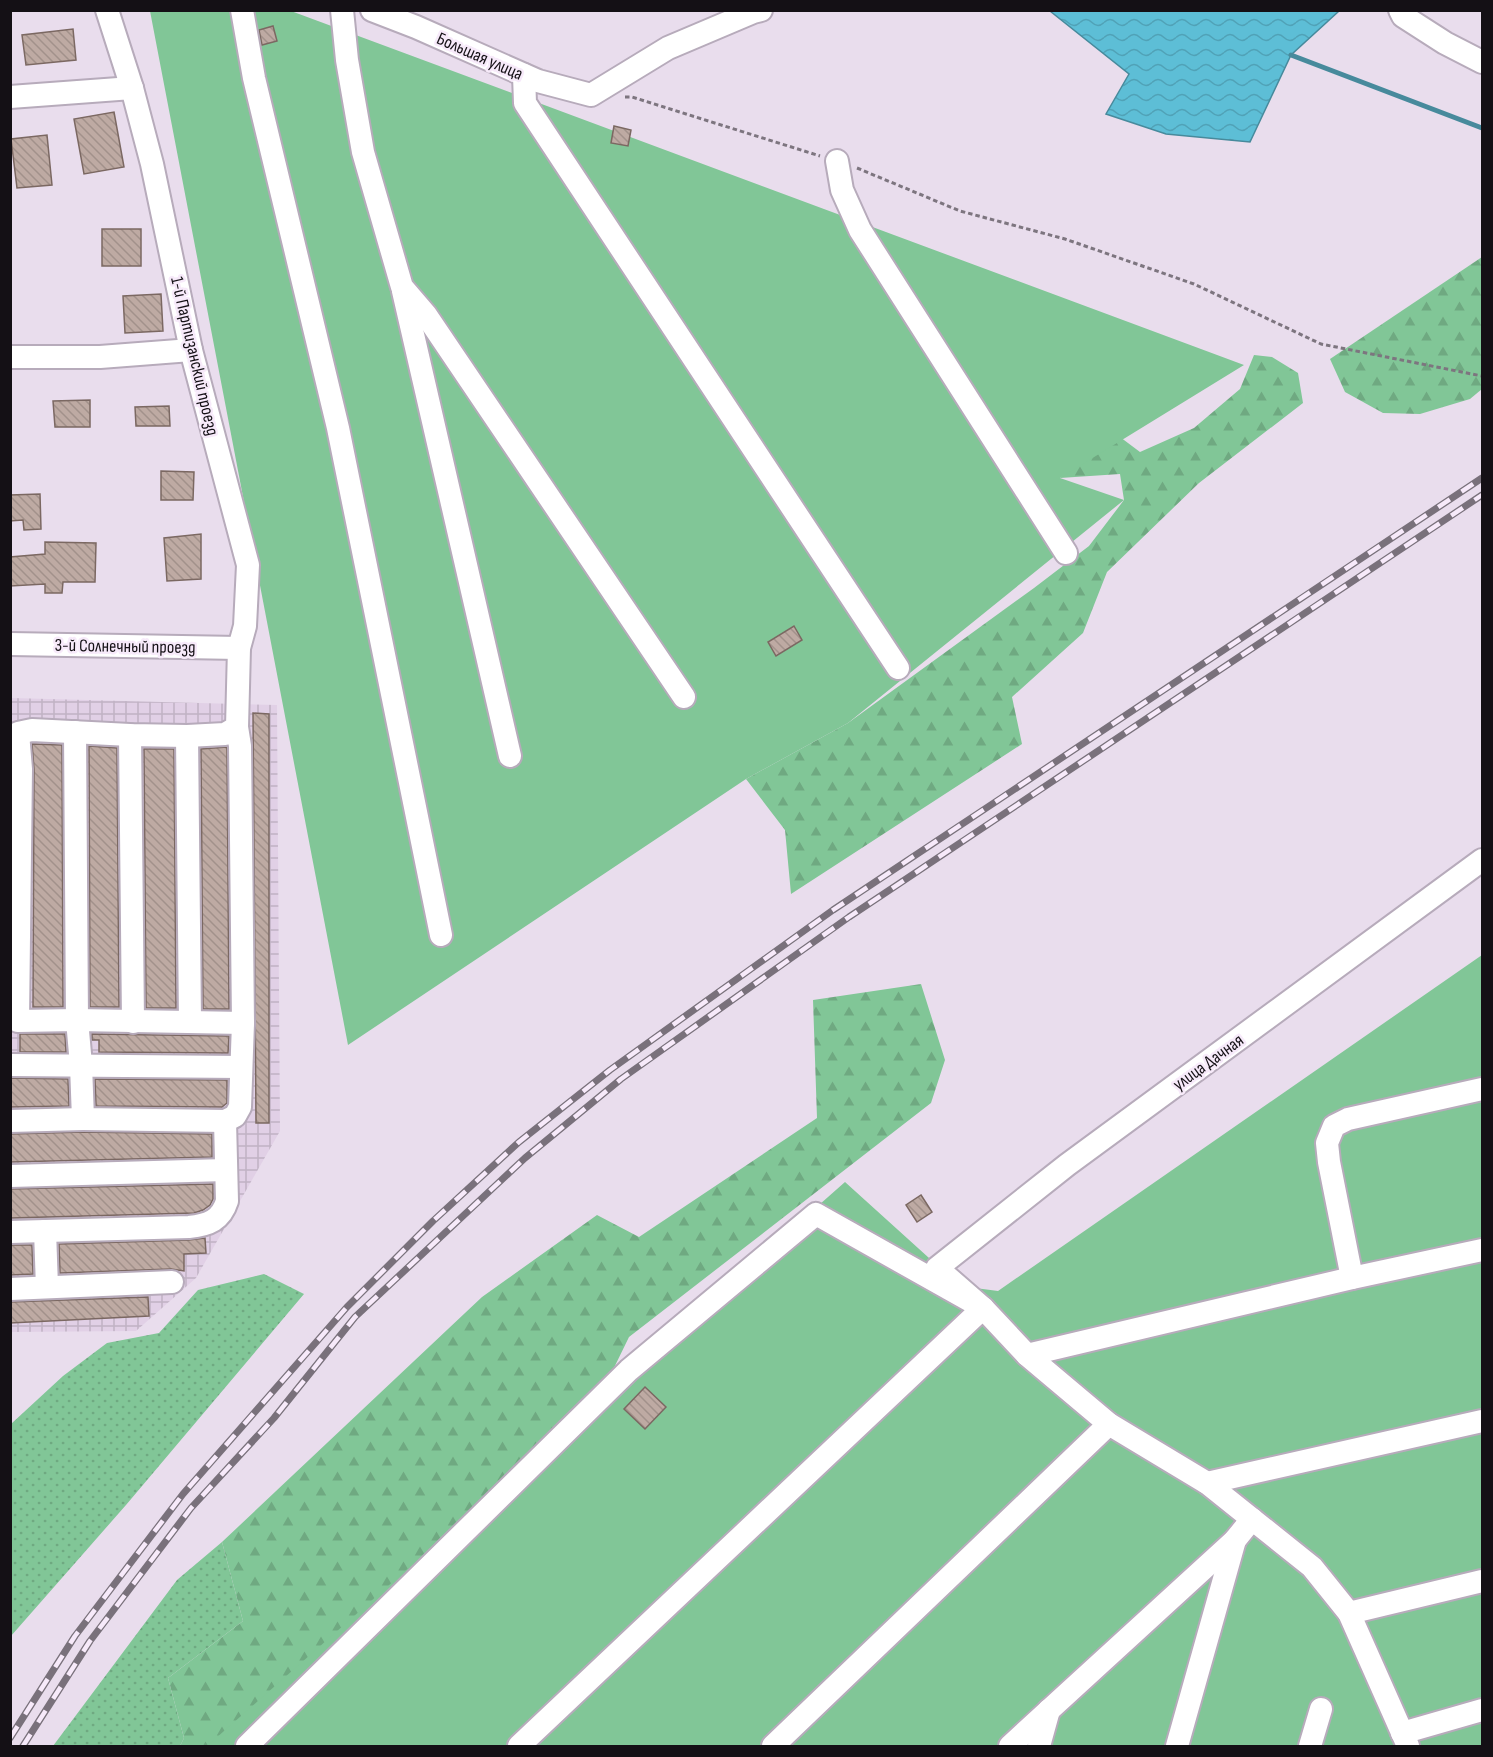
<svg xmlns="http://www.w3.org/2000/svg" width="1493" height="1757" font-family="'Sofia Sans Condensed',sans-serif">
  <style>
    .industrial { fill: url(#industrial-grid) }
    .grass { fill: url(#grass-dots) }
    .forest { fill: url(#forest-firs) }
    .garden { fill: #81c697 }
    .water { fill: url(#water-waves); stroke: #478a9c; stroke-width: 1.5 }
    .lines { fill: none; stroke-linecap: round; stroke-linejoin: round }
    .stream { stroke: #478a9c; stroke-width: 5 }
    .building { fill: url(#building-back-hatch); stroke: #7b6862; stroke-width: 1.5 }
    .minor-casing { stroke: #b7abbb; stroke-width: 26 }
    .path { stroke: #7d757f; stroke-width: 3; stroke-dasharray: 4.5 3; stroke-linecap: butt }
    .minor { stroke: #fff; stroke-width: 22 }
    .rail-casing { stroke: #79717b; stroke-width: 7 }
    .rail { stroke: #f7eafa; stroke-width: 4.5; stroke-dasharray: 14; stroke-linecap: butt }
    .labels { text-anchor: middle; stroke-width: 5; stroke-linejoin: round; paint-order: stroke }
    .street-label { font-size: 18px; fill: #141015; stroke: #f7eafa }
  </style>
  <defs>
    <pattern id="industrial-grid" width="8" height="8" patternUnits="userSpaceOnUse" patternTransform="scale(1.5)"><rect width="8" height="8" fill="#e1d0e6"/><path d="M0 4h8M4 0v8" fill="none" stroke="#c0b2c4"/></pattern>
    <pattern id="grass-dots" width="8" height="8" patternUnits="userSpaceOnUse" patternTransform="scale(1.5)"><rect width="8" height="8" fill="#81c697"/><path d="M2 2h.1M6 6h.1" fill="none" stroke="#6fa981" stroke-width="1.8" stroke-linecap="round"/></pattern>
    <pattern id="forest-firs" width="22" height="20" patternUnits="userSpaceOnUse" patternTransform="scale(1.5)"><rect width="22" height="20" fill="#81c697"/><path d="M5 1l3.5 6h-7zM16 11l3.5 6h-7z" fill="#6fa981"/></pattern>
    <pattern id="water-waves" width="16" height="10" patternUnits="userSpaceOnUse" patternTransform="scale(1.5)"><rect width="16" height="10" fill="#5dbed6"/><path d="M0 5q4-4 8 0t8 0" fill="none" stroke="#50a2b7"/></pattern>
    <pattern id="building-back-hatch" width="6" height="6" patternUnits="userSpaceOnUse" patternTransform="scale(1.5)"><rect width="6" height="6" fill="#beaaa3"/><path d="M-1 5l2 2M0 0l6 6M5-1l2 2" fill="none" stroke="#a2918b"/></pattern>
  </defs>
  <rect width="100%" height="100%" fill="#e9dded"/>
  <!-- industrial -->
  <polygon class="industrial" points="11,698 277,705 280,1131 196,1278 136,1331 11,1332"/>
  <!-- grass -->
  <g class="grass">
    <polygon points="264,1274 304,1294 126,1505 11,1636 11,1424 63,1376 107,1343 159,1333 198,1290"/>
    <polygon points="222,1542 243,1621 168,1678 184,1738 180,1746 53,1746 177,1580"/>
  </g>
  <!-- forest -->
  <g class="forest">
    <polygon points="1482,257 1482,389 1470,399 1420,414 1383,413 1345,392 1330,359"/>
    <polygon points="1254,355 1272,357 1298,373 1303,403 1199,483 1107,572 1083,633 1012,697 1022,744 791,894 785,830 746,779 848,723 1034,588 1089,546 1124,500 1120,474 1060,478 1112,431 1140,452 1194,428 1240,389"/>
    <polygon points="921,984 945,1060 931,1103 629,1337 610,1376 271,1746 180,1746 184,1738 168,1678 243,1621 222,1542 482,1297 597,1215 639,1237 817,1118 813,1000"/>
  </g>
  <!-- garden -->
  <g class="garden">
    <polygon points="150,11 291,11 1244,365 1060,478 1124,500 848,723 746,779 348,1045"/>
    <polygon points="1482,955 1482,1746 207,1746 845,1182 960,1286 998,1291"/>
  </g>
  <!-- water -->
  <polygon class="water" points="1050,11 1339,11 1291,55 1250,142 1166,134 1106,114 1129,74"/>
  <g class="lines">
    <!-- stream -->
    <polyline class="stream" points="1291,55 1482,128"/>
  </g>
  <!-- building -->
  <g class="building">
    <polygon points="273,26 277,41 262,45 259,30"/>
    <polygon points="73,29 76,60 26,65 22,35"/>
    <polygon points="114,112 124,167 84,174 74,119"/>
    <polygon points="614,126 631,130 628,146 611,143"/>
    <polygon points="47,135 52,185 17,188 11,139"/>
    <rect x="102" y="229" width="39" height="37"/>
    <polygon points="161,294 163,331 125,333 123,296"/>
    <polygon points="90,400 90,427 55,427 53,401"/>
    <polygon points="169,406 170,426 136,426 135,407"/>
    <polygon points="161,471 194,472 193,500 161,500"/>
    <polygon points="40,494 41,529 24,530 23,520 10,521 10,495"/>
    <polygon points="201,534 201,579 167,581 164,538"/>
    <polygon points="45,542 96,543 95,582 63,582 62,593 45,593 45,584 10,586 10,557 45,554"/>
    <polygon points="794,626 802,640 776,656 768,642"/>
    <polygon points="253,713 269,714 269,1123 256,1123"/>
    <polygon points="32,744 62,745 63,1007 33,1007 34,769"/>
    <polygon points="89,746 117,748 119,1007 90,1007"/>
    <polygon points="227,747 229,1009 203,1009 201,749"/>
    <polygon points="144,749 174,749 176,1008 146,1008"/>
    <polygon points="20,1034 65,1034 66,1052 20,1052"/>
    <polygon points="92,1034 229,1036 228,1053 99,1052 99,1040 92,1040"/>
    <polygon points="10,1078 68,1079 69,1106 10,1107"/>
    <polygon points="95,1079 227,1080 227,1103 222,1107 96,1106"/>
    <polygon points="83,1132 212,1134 212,1157 10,1162 10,1134"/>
    <polygon points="213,1184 213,1199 210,1205 203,1210 194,1213 10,1218 10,1189"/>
    <polygon points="921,1195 932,1212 917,1222 906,1205"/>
    <polygon points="205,1238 206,1253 184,1254 184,1271 171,1269 60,1273 59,1244 189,1240"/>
    <polygon points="10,1245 32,1245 33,1274 10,1275"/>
    <polygon points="148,1297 149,1316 10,1323 10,1302"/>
    <polygon points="645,1387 666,1407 645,1429 624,1409"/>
  </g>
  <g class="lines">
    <!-- minor casing -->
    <g class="minor-casing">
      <g id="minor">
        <polyline points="107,10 132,88 152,164 191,350 248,565 245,626 239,648 237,727 225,734 187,736 130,735 32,730 18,733 21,769 18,1021 77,1020 243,1023 240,746 237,727"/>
        <polyline points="242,10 254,78 338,428 441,935"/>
        <polyline points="342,10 347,60 363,152 402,287 426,315 684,697"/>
        <polyline points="372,10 416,27 538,81 591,95 668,48 753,12 761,10"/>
        <polyline points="1400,10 1403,16 1445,43 1482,62"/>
        <polyline points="524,75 525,103 898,668"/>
        <polyline points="10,97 132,88"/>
        <polyline points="837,161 842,190 860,230 1066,553"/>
        <polyline points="403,291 510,756"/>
        <polyline points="10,357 100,357 191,350"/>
        <polyline points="10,644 239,648"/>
        <polyline points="75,732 77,1020 81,1065 83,1119 225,1121 235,1116 240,1107 243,1023"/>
        <polyline points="130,735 133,1022"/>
        <polyline points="187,736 190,1022"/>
        <polyline points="10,1065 241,1067"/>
        <polyline points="10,1121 83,1119"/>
        <polyline points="10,1176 226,1170"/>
        <polyline points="45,1231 47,1287"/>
        <path d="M10,1232L189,1227C209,1225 221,1220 227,1201L225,1121"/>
        <polyline points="1352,1278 1329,1162 1327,1143 1334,1126 1348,1119 1482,1089"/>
        <polyline points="10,1289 172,1282"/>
        <polyline points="1027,1355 1352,1278 1482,1250"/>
        <polyline points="1207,1483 1482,1421"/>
        <polyline points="1349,1613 1482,1581"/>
        <polyline points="1402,1733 1482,1710"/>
        <polyline points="247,1746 629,1370 816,1214 983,1308 519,1746"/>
        <polyline points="773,1746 1109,1424"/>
        <polyline points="1010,1746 1235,1540 1252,1519"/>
        <polyline points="1039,1746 1049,1710"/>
        <polyline points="1177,1746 1235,1540"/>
        <polyline points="1310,1746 1321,1709"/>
        <polyline points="1408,1746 1349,1613 1312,1567 1207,1483 1109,1424 1027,1355 983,1308 937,1268 1067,1165 1482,860"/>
      </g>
    </g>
    <!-- path -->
    <g class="path">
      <polyline points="625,97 632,97 820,156"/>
      <polyline points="857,168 960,211 1065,239 1194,284 1321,344 1482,376"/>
    </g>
    <!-- minor -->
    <use href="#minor" class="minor"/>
    <!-- rail casing -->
    <g class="rail-casing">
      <g id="rail">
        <polyline points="10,1738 75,1636 183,1494 347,1307 433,1221 519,1142 610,1070 833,910 1482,478"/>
        <polyline points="23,1746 90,1641 191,1508 274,1418 355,1317 525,1158 621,1079 849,917 1482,495"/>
      </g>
    </g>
    <!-- rail -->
    <use href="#rail" class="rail"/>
  </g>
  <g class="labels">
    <!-- street labels -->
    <g class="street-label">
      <text transform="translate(480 56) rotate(24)" y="6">Большая улица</text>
      <text transform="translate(195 356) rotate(77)" y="6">1-й Партизанский проезд</text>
      <text transform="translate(125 646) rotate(1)" y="6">3-й Солнечный проезд</text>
      <text transform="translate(1208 1062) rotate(-36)" y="6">улица Дачная</text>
    </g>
  </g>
  <!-- border -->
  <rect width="1493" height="1757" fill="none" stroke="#141015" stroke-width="24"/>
</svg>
